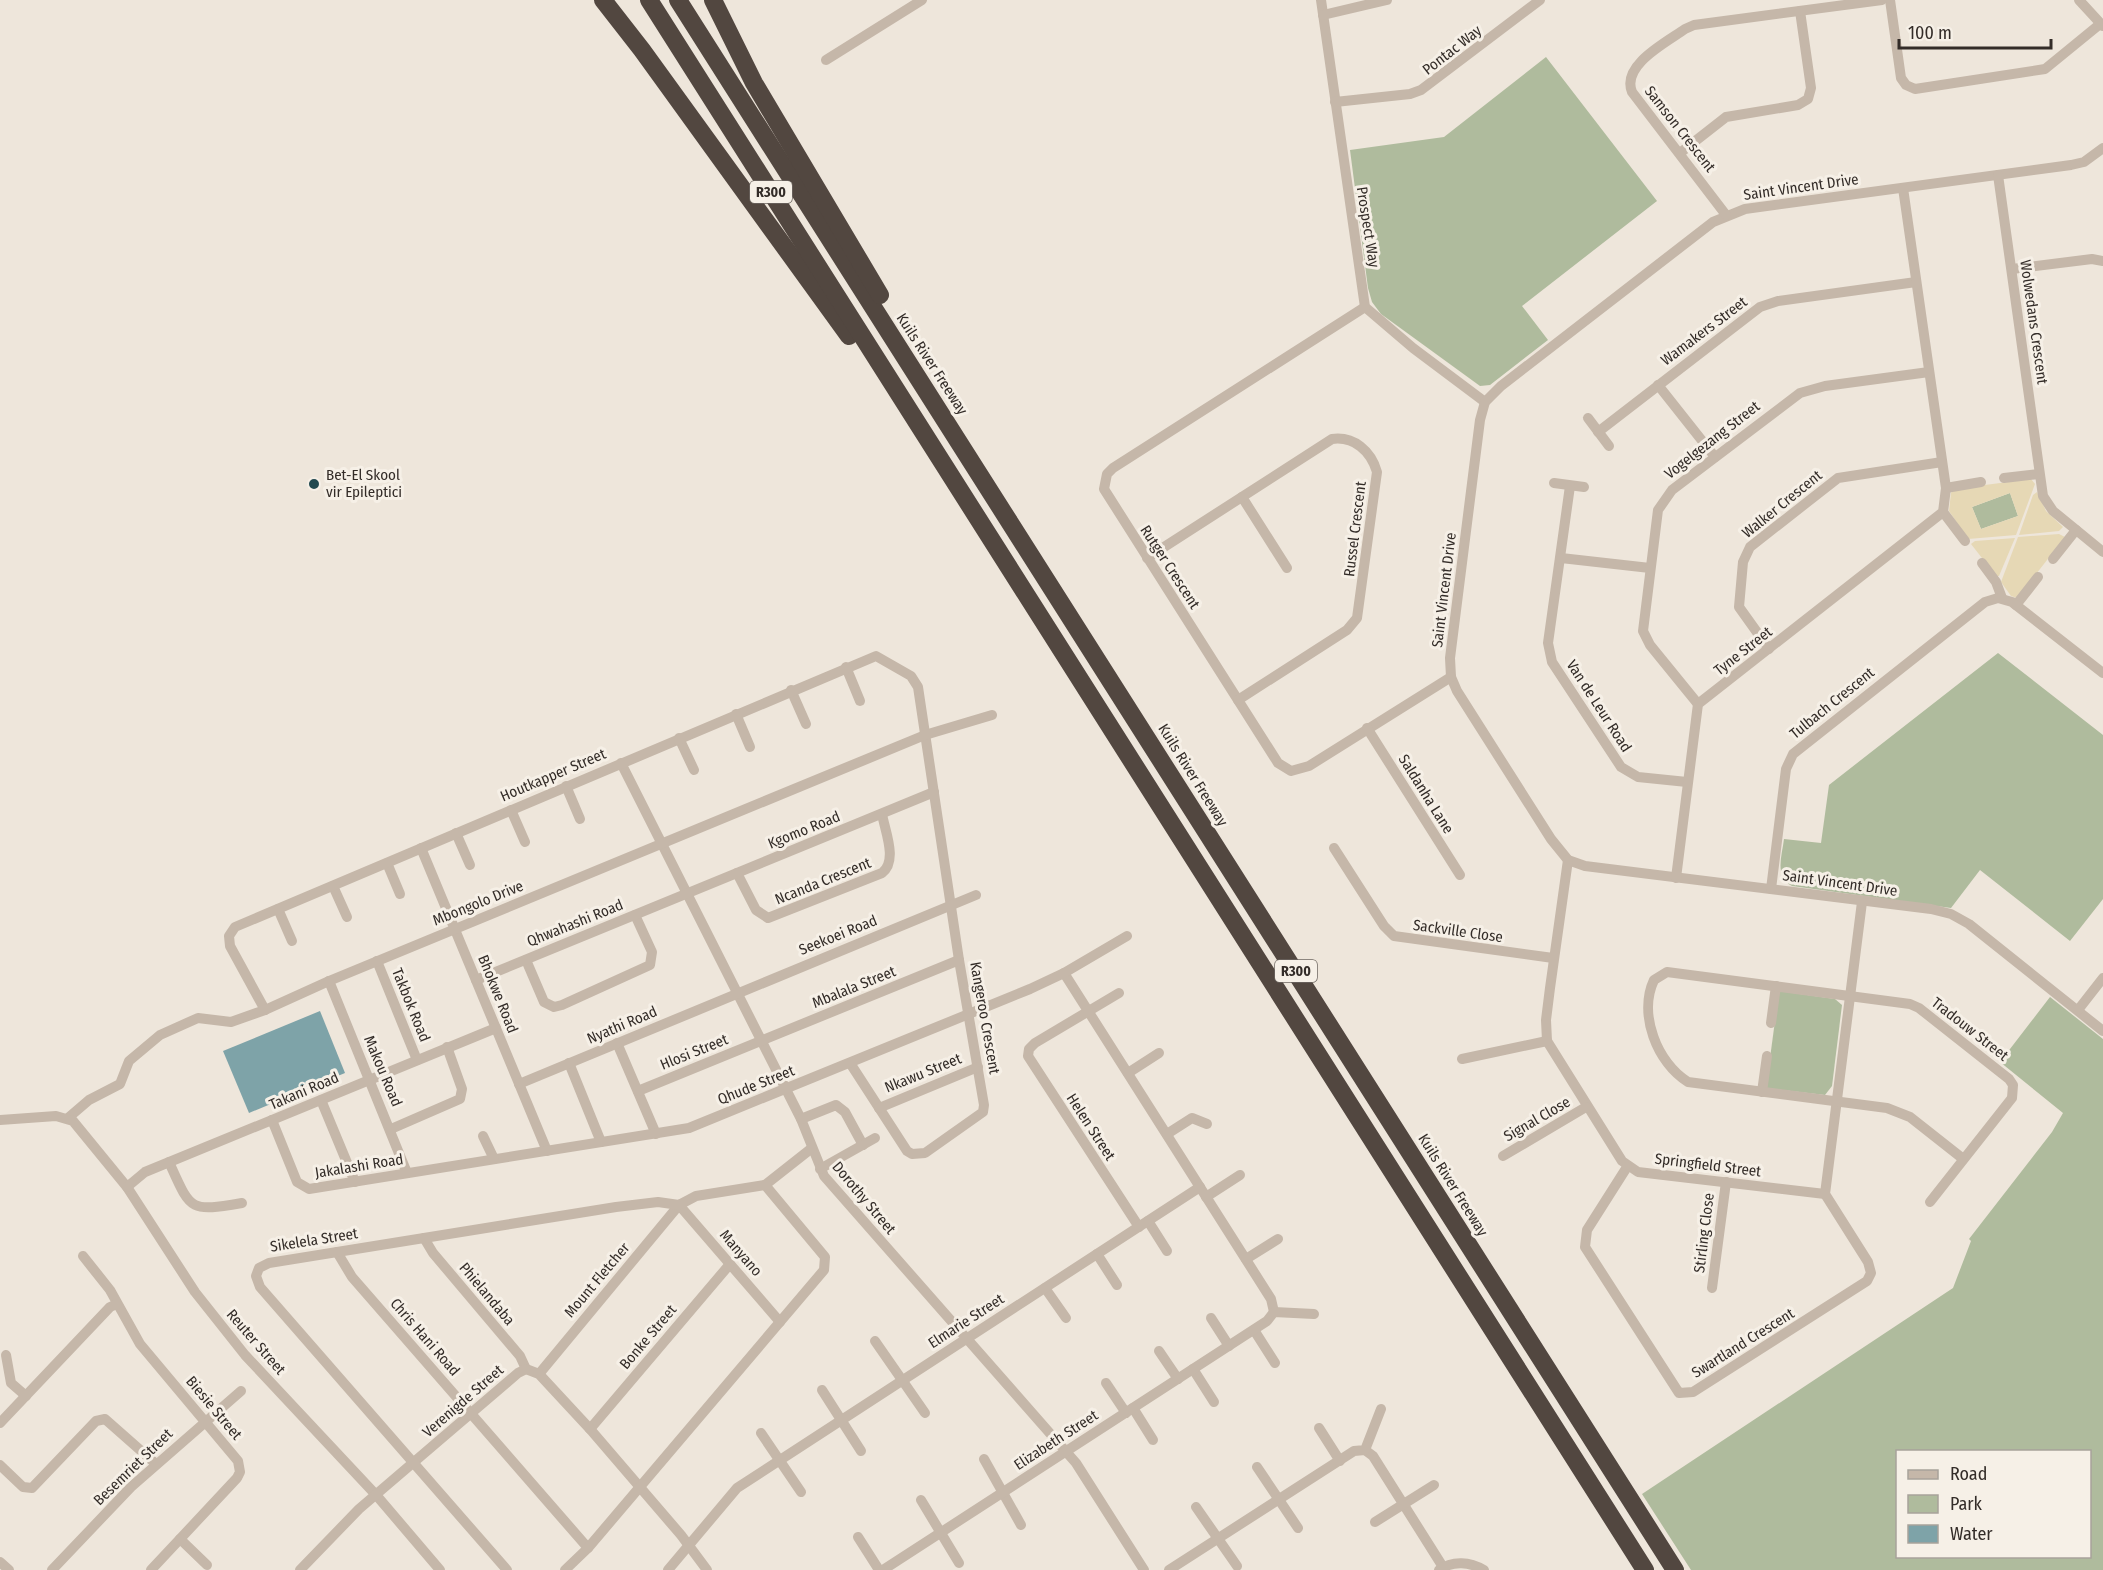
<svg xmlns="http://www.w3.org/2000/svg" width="2103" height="1570" font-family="'Fira Sans Condensed',sans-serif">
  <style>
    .green { fill: #afbb9d; fill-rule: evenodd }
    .sand { fill: #e6d8b5; fill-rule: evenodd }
    .water { fill: #7ea3a8 }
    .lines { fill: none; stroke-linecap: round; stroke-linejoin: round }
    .minor { stroke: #c5b7a9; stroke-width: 10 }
    .motorway { stroke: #524740; stroke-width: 18 }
    .poi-dot { fill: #22494f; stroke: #f6f0e7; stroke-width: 2 }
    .labels { text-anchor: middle; stroke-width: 6; stroke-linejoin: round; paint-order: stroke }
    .shield { fill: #f6f0e7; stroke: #6e6761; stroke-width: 1.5 }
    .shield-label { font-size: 14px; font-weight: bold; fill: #332c28 }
    .street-label { font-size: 15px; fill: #332c28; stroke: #f6f0e7 }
    .poi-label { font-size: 15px; fill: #332c28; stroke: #f6f0e7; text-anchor: start }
  </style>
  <rect width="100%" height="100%" fill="#eee6db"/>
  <!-- green -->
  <g class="green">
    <polygon points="1546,57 1657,201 1522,306 1548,340 1490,385 1480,386 1381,314 1372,302 1368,288 1350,150 1444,137"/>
    <polygon points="2010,493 2018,516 1981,529 1972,507"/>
    <path d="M1998,653L2103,735V899L2070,941L1980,870L1951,908L1792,886C1774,876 1782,856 1784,839L1821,843L1829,785Z"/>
    <polygon points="1779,991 1835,999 1842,1005 1832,1086 1825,1095 1766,1088"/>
    <path d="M2050,997L2103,1039V1570H1691L1642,1494L1953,1288L1971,1241L1969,1239L2052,1132L2063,1113L2000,1062ZM1898,1452H2090V1556H1898Z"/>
  </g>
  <!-- sand -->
  <g class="sand">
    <path d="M2031,479L2035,484L2016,535L1968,539L1949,511L1951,493L1954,489ZM2010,493L2018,516L1981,529L1972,507Z"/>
    <polygon points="2037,492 2046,511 2063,527 2059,531 2019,535 2033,495"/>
    <polygon points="2059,534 2065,537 2019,596 2017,598 2011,596 2001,582 2018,537"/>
    <polygon points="2015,538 1999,576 1996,576 1971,544 1975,541"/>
  </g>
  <!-- water -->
  <polygon class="water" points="320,1011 345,1073 249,1113 223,1051"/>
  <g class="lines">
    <!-- minor -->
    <g class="minor">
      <polyline points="1321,0 1365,307 1413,348 1485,402"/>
      <polyline points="1890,0 1901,78 1906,85 1915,89 2045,69 2100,24"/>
      <polyline points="2079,0 2103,26"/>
      <polyline points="1323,15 1387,0"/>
      <polyline points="826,60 922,0"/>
      <polyline points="1335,102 1410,94 1421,90 1540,0"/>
      <polyline points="2103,148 2084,162 2071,165 1745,209 1713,222 1501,386 1485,402 1480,420 1450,658 1451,677 1457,691 1551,839 1568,860 1585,866 1931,909 1951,914 1969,924 2103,1031"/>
      <polyline points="1680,153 1726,117 1798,105 1808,99 1811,88 1800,11"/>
      <polyline points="1998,175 2043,496 2053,511 2103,552"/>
      <path d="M1726,215L1632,92C1621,65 1667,42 1685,29L1694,25L1882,0"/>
      <polyline points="2012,269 2092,259 2103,261"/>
      <polyline points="1365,307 1113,468 1107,474 1104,489 1278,763 1291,771 1309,766 1451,677"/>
      <polyline points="1658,385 1715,457"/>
      <polyline points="1588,418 1609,446"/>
      <polyline points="1598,432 1760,307 1778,301 1916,282"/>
      <polyline points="2004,478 2039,474"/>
      <polyline points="1554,483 1584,487"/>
      <polyline points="1570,486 1548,643 1552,662 1621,767 1638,777 1687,782"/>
      <polyline points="1946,488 1981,482"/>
      <polyline points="1242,497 1287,568"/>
      <polyline points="1943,512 1965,541"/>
      <path d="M1147,558L1332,439C1354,436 1371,451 1377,472L1357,618L1347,630L1238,700"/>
      <polyline points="1561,558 1650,568"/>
      <polyline points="2053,559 2076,530"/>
      <polyline points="1982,563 1996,582 2002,598"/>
      <polyline points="2016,605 2038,577"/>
      <polyline points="1769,649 1739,607 1743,562 1750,547 1838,478 1942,462"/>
      <polyline points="846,667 860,701"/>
      <polyline points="791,690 806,724"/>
      <polyline points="1698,704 1650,645 1643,631 1658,510 1672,490 1800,393 1825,386 1929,372"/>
      <polyline points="736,714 750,747"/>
      <polyline points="1367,728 1460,875"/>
      <polyline points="679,738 694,770"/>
      <polyline points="621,763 801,1119 824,1176 1076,1463 1144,1570"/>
      <polyline points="566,786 580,819"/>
      <polyline points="511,810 525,842"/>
      <polyline points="456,833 470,865"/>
      <polyline points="421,848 547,1151"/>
      <polyline points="1334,848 1384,926 1394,936 1553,958"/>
      <polyline points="1568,860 1550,988 1546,1020 1547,1041 1622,1161 1638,1172 1825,1194"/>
      <polyline points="387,863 400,894"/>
      <path d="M737,873L756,910L768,918L882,873C898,861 885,831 882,814"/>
      <polyline points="1676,878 1698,704 1943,512 1946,488 1903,188"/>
      <polyline points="333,886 347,917"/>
      <polyline points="1771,889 1786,769 1793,754 1985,602 1998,598 2012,602 2103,673"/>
      <polyline points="278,909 292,941"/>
      <polyline points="526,960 544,1002 554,1007 562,1005 650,965 652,952 635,915"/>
      <polyline points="377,961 417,1060"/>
      <polyline points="1064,973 1271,1299 1274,1312"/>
      <polyline points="476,980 934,792"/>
      <polyline points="329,981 407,1173"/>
      <polyline points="1119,993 1035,1043 1029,1049 1028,1056 1139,1227"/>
      <polyline points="265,1010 230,946 229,936 235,927 876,656 911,676 918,687 959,960 984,1105 983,1112 925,1153 912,1154 907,1151 850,1063"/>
      <polyline points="2078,1010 2103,978"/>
      <polyline points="1771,1023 1776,986"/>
      <polyline points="617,1043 656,1134"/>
      <polyline points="1462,1059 1547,1041"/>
      <polyline points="569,1063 601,1142"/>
      <polyline points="1128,1073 1159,1053"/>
      <polyline points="519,1084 976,895"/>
      <polyline points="638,1091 959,960"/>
      <polyline points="1762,1092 1767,1056"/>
      <polyline points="321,1100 355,1182"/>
      <polyline points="879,1108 978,1067"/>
      <polyline points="68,1118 89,1100 120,1084 129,1061 160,1035 198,1018 231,1022 265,1010 329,981 925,735 992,715"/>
      <polyline points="801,1119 836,1105 845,1112 863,1145"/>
      <polyline points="0,1120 56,1116 73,1121 127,1187 195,1292 245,1355 377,1496 440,1570"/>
      <polyline points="272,1120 297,1182 309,1189 689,1128 1030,989 1064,973 1127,936"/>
      <polyline points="391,1129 460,1099 462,1089 447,1047"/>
      <polyline points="1167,1134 1192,1118 1207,1124"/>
      <polyline points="483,1136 494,1159"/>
      <polyline points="1503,1156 1586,1107"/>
      <path d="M169,1162C191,1211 189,1212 242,1203"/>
      <polyline points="1627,1167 1587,1230 1585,1247 1679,1393 1693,1392 1867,1281 1871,1273 1868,1262 1825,1194 1862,902"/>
      <polyline points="820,1169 875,1138"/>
      <polyline points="765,1185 812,1148"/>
      <polyline points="127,1187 145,1172 496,1028"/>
      <polyline points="1206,1197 1240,1175"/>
      <path d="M1930,1202L2012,1098L2013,1085L2009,1079L1919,1008L1910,1004L1667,972L1654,980C1638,1014 1657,1063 1688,1082L1887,1108L1910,1117L1962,1158"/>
      <polyline points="1148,1221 1167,1251"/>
      <polyline points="424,1238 433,1253 520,1356 526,1369"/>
      <polyline points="337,1252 352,1277 588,1548"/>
      <polyline points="1097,1254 1117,1285"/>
      <polyline points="83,1256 110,1290 140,1344 238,1461 240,1472 237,1478 151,1570"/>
      <polyline points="1246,1259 1278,1239"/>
      <polyline points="1045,1288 1066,1318"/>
      <polyline points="1712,1288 1726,1182"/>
      <polyline points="1211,1318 1229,1346"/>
      <polyline points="1254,1330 1275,1363"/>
      <polyline points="875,1341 925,1413"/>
      <polyline points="1159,1351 1178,1379"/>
      <polyline points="6,1355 11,1383 26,1396"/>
      <polyline points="1193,1369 1214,1402"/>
      <polyline points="539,1374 679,1205 780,1322"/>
      <polyline points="1106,1383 1126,1413"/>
      <polyline points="822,1390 861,1451"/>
      <polyline points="1133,1408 1153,1440"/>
      <polyline points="0,1423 110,1307 117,1304"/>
      <polyline points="1319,1428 1340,1461"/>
      <polyline points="590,1429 730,1264"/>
      <polyline points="761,1433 801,1492"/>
      <polyline points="1365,1450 1373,1456 1443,1567"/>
      <polyline points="984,1459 1021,1525"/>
      <polyline points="0,1465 23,1487 32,1488 96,1421 105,1419 156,1464"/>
      <polyline points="1257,1467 1298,1528"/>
      <polyline points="921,1500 959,1563"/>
      <polyline points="1196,1507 1237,1566"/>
      <polyline points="1375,1522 1434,1485"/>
      <polyline points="858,1537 879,1570"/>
      <polyline points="180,1539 207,1565"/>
      <polyline points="0,1562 9,1570"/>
      <polyline points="52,1570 131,1487 241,1391"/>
      <polyline points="300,1570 359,1509 518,1373 526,1369 539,1374 590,1429 681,1535 707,1570"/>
      <polyline points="507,1570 260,1287 256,1276 259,1268 269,1263 616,1207 658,1202 679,1205 696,1196 765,1185 825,1257 824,1270 588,1548 565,1570"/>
      <polyline points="668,1570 737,1488 1200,1187"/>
      <polyline points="883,1570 1267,1321 1274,1312 1314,1314"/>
      <polyline points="1169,1570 1354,1451 1365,1450 1381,1409"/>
      <path d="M1439,1570C1453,1560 1470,1562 1484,1570"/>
    </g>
    <!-- motorway -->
    <g class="motorway">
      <polyline points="603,0 642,50 849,336"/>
      <polyline points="649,0 1645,1570"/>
      <polyline points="678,0 1675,1570"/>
      <polyline points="713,0 754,83 880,295"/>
    </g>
  </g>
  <!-- markers -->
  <circle class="poi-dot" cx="314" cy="484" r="6"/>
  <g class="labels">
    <!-- shield labels -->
    <g class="shield">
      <rect x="750" y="181" width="42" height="22" rx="4.5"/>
      <rect x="1275" y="960" width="42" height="22" rx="4.5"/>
    </g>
    <g class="shield-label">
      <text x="771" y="197">R300</text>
      <text x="1296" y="976">R300</text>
    </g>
    <!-- street labels -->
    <g class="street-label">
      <text transform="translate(1452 50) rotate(-38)" y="5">Pontac Way</text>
      <text transform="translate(1680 129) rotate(52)" y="5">Samson Crescent</text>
      <text transform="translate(1801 187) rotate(-8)" y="5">Saint Vincent Drive</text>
      <text transform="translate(1368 227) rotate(81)" y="5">Prospect Way</text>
      <text transform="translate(2034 322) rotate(82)" y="5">Wolwedans Crescent</text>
      <text transform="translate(1704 331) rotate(-37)" y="5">Wamakers Street</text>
      <text transform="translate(932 364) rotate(57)" y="5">Kuils River Freeway</text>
      <text transform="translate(1712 440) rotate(-38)" y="5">Vogelgezang Street</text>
      <text transform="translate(1782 504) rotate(-39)" y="5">Walker Crescent</text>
      <text transform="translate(1355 529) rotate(-83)" y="5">Russel Crescent</text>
      <text transform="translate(1170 567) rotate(57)" y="5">Rutger Crescent</text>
      <text transform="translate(1444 590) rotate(-83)" y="5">Saint Vincent Drive</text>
      <text transform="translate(1743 651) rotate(-38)" y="5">Tyne Street</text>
      <text transform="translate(1832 703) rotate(-39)" y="5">Tulbach Crescent</text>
      <text transform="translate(1599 706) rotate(57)" y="5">Van de Leur Road</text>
      <text transform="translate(553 775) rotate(-23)" y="5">Houtkapper Street</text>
      <text transform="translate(1193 775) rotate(58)" y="5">Kuils River Freeway</text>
      <text transform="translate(1426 794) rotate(58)" y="5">Saldanha Lane</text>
      <text transform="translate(804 830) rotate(-22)" y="5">Kgomo Road</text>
      <text transform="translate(823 881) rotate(-22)" y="5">Ncanda Crescent</text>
      <text transform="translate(1840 883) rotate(8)" y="5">Saint Vincent Drive</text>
      <text transform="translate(478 903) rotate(-22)" y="5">Mbongolo Drive</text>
      <text transform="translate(575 923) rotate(-22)" y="5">Qhwahashi Road</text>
      <text transform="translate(1458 931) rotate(8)" y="5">Sackville Close</text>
      <text transform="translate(838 935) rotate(-22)" y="5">Seekoei Road</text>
      <text transform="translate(854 987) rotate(-22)" y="5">Mbalala Street</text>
      <text transform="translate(498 994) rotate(68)" y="5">Bhokwe Road</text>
      <text transform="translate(411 1005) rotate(68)" y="5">Takbok Road</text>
      <text transform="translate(985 1018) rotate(80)" y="5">Kangeroo Crescent</text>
      <text transform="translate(622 1025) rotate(-23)" y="5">Nyathi Road</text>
      <text transform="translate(1970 1029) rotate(38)" y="5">Tradouw Street</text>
      <text transform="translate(694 1052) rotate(-22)" y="5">Hlosi Street</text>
      <text transform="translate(383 1071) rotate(67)" y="5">Makou Road</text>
      <text transform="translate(923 1073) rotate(-22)" y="5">Nkawu Street</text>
      <text transform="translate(756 1085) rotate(-22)" y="5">Qhude Street</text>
      <text transform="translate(304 1091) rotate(-23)" y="5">Takani Road</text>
      <text transform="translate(1537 1119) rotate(-30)" y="5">Signal Close</text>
      <text transform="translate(1091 1127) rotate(57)" y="5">Helen Street</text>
      <text transform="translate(1708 1165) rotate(7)" y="5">Springfield Street</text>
      <text transform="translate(359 1166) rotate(-9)" y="5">Jakalashi Road</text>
      <text transform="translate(1453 1185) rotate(58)" y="5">Kuils River Freeway</text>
      <text transform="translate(864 1198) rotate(50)" y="5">Dorothy Street</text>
      <text transform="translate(1704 1233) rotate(-83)" y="5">Stirling Close</text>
      <text transform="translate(314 1240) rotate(-9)" y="5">Sikelela Street</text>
      <text transform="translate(741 1253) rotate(49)" y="5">Manyano</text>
      <text transform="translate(597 1280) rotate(-50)" y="5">Mount Fletcher</text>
      <text transform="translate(487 1294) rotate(50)" y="5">Phielandaba</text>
      <text transform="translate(966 1321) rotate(-33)" y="5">Elmarie Street</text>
      <text transform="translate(425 1337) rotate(49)" y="5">Chris Hani Road</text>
      <text transform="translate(648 1337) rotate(-50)" y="5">Bonke Street</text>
      <text transform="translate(256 1342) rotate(49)" y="5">Reuter Street</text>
      <text transform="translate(1743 1343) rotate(-32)" y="5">Swartland Crescent</text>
      <text transform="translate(463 1401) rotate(-41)" y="5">Verenigde Street</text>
      <text transform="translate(214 1408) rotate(50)" y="5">Biesie Street</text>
      <text transform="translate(1056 1440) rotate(-33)" y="5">Elizabeth Street</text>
      <text transform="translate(133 1467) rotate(-44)" y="5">Besemriet Street</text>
    </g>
    <!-- poi labels -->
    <g class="poi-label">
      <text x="326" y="480">Bet-El Skool<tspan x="326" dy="17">vir Epileptici</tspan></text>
    </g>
  </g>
  <!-- legend -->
  <rect x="1896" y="1450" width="195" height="108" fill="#f6f0e7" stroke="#a8a29b" stroke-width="1.5"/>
  <rect x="1908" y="1470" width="30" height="9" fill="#c5b7a9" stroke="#a8a29b" stroke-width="1.5"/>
  <text x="1950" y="1480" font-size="18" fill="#332c28">Road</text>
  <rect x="1908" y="1495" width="30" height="18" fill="#afbb9d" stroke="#a8a29b" stroke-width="1.5"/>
  <text x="1950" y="1510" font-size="18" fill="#332c28">Park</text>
  <rect x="1908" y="1525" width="30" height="18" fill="#7ea3a8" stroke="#a8a29b" stroke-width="1.5"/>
  <text x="1950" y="1540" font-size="18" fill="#332c28">Water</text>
  <!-- scale -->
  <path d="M1899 39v9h152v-9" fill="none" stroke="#332c28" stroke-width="3"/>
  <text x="1908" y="39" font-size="18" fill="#332c28" stroke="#f6f0e7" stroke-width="4.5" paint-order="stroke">100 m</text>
</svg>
